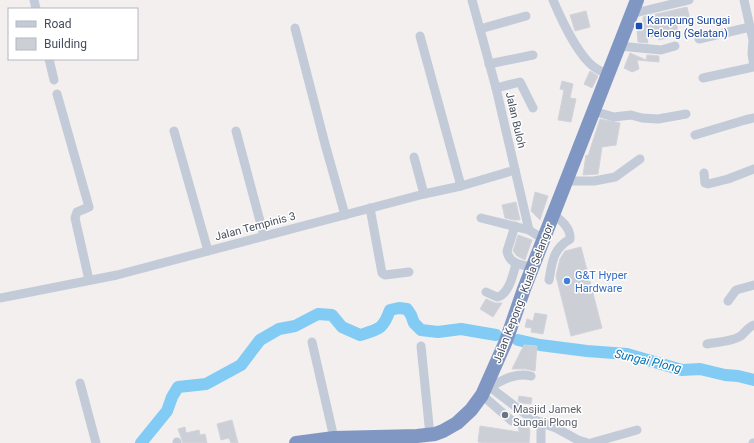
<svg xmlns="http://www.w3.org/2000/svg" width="754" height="443" font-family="Roboto,sans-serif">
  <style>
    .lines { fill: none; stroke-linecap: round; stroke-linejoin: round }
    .river { stroke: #81cbf5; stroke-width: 12 }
    .building { fill: #cdcfd7; stroke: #d2d3db }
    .minor { stroke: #c4cbd8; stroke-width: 9 }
    .highway { stroke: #8197c3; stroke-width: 14 }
    .transit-dot { fill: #1a4fb4; stroke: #fff; stroke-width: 1.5 }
    .shop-dot { fill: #3f7fe0; stroke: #fff; stroke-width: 1.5 }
    .worship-dot { fill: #6b7280; stroke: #fff; stroke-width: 1.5 }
    .labels { text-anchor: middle; stroke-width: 3; stroke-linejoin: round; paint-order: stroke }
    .transit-label { font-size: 11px; fill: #164399; stroke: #fff; text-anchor: start }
    .street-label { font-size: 11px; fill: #454e5e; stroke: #fff }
    .shop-label { font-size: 11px; fill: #366cbe; stroke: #fff; text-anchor: start }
    .worship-label { font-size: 11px; fill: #5b616d; stroke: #fff; text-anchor: start }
    .water-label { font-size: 12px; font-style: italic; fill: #0074b6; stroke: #fff }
  </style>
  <rect width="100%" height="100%" fill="#f2efee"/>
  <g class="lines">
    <!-- river -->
    <g class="river">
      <polyline points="518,340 540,345 587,351 627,354 682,370 700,369 725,375 738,376 754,380"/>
      <path d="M141,443L167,411L172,397L178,387L206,384L241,365L260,340L279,329L295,326L318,314L332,315L342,327L360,335C380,329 383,329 390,310L399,308L407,309L411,315L414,323L421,330L438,332L461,329L496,335"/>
    </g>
  </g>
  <!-- building -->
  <g class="building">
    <polygon points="687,7 690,19 676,22 679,35 659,40 658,35 647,38 648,43 638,42 637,30 642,29 640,22 643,21 643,17"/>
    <polygon points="586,11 590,27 575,31 570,15"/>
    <polygon points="630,53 646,60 647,55 659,56 659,62 637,60 639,69 632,72 624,68"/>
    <polygon points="590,71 598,76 592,88 584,84"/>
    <polygon points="562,81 573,84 570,98 576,99 571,122 558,120 564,90 560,89"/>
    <polygon points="600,119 620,123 616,145 602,147 598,174 583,175 586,155 588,156"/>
    <polygon points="535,192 548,196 540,220 531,211"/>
    <polygon points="516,202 520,220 514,220 505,218 502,205"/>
    <polygon points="518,235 532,240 525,260 517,256 513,251"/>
    <polygon points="581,247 602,328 571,336 556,276 560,259 565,251"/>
    <polygon points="486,299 495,303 502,303 493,317 480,309"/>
    <polygon points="535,313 547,315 543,334 531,332 532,328 525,327 527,319 533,321"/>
    <polygon points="524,345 537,346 535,371 526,369 512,369"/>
    <polygon points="519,396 532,398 531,404 521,403 518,401"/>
    <polygon points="232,420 238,443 231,443 229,438 221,440 217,424"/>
    <polygon points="523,420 528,423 530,432 529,443 487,443 478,442 480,426 519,432 518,421"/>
    <polygon points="185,427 186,433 199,430 200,435 205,434 207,443 183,443 178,429"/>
  </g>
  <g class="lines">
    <!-- minor -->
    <g class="minor">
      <polyline points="34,0 36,9"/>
      <polyline points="472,0 496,88 529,230 543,239"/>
      <path d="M553,0C561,19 578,55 594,67C598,70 603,72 608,75"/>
      <polyline points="744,0 753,40 752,54 754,66"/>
      <polyline points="631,14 689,0"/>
      <polyline points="295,28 325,144 345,215"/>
      <polyline points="480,29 526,16"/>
      <polyline points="420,36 461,186"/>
      <polyline points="699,39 750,27"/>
      <polyline points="619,46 661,50 675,46"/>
      <polyline points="49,59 54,80"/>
      <polyline points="489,64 533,55"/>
      <polyline points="703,78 754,67"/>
      <polyline points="496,88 520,82 533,108"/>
      <polyline points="57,94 89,207 77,212 75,218 89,280"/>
      <polyline points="593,111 614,117 631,115 642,118 658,119 686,114"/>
      <polyline points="174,131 208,251"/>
      <polyline points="236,131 264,236"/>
      <polyline points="695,135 745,120 754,118"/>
      <polyline points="414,157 424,194"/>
      <polyline points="704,173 705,183 708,184 728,179 754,169"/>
      <polyline points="566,181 594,181 615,177 640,159"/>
      <polyline points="370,208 382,273 385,275 409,272"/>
      <polyline points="481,218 529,230"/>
      <path d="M515,226L507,251C509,264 521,265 532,267"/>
      <path d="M549,280C552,262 553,249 570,239C571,228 561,220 553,214"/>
      <path d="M486,292L497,297C509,295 513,274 516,264"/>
      <polyline points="0,298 117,275 424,194 461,186 515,170"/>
      <polyline points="728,301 736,290 754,285"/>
      <polyline points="312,342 334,438"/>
      <path d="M707,344C717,342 729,342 739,337C745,334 747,327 754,325"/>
      <polyline points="421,346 430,435"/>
      <polyline points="80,383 96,443"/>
      <polyline points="487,385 532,419 556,428 578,440 588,443"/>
      <path d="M490,387C503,380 516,372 531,376"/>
      <polyline points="482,395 512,421"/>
      <polyline points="541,422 541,443"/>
      <polyline points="177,442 177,443"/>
      <polyline points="591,443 637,430"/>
      <polyline points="753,443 754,443"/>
    </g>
    <!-- highway -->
    <polyline class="highway" points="296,443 334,438 417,436 435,434 443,431 457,423 471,410 482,395 506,341 524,289 637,0"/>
  </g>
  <!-- markers -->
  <rect class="transit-dot" x="635" y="22" width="8" height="8" rx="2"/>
  <circle class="shop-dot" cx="567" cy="281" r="4"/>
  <circle class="worship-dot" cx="505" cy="415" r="4"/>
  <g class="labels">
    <!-- transit labels -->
    <g class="transit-label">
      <text x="647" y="24">Kampung Sungai<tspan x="647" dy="13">Pelong (Selatan)</tspan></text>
    </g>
    <!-- street labels -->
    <g class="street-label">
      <text transform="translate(516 120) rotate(77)" y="4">Jalan Buloh</text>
      <text transform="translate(255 226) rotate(-15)" y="4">Jalan Tempinis 3</text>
      <text transform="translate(523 293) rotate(-69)" y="4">Jalan Kepong - Kuala Selangor</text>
    </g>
    <!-- shop labels -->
    <g class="shop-label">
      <text x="575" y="279">G&amp;T Hyper<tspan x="575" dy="13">Hardware</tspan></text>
    </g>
    <!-- worship labels -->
    <g class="worship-label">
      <text x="513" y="413">Masjid Jamek<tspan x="513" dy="13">Sungai Plong</tspan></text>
    </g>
    <!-- water labels -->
    <g class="water-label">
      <text transform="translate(648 361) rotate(13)" y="4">Sungai Plong</text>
    </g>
  </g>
  <!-- legend -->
  <rect x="8" y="8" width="130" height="52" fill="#ffffff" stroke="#b5b8bf"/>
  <rect x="16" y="21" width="20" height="6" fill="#c4cbd8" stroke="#b5b8bf"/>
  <text x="44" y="28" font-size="12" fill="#454e5e">Road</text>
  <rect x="16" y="38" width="20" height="12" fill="#cdcfd7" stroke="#b5b8bf"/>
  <text x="44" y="48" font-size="12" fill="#454e5e">Building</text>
</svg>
